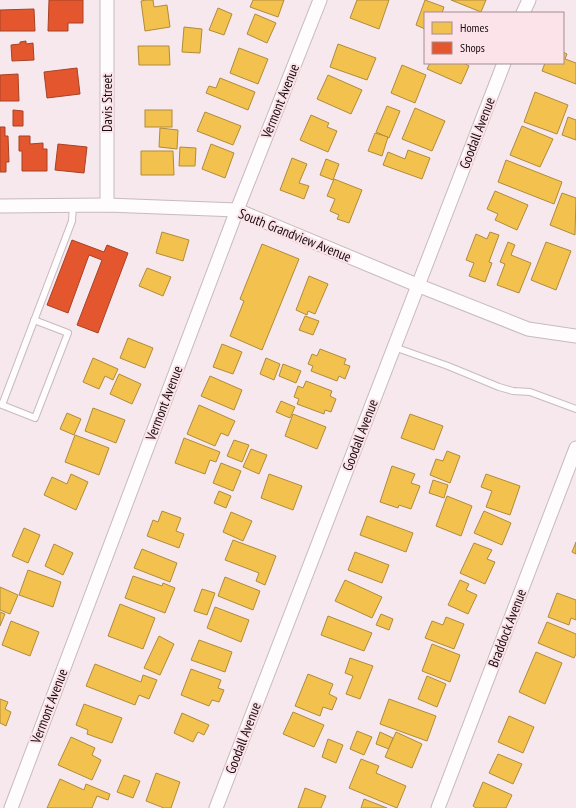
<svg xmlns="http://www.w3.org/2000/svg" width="576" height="808" font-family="'PT Sans Narrow',sans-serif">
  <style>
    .homes { fill: #f2c14e; stroke: #b18b3b }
    .shops { fill: #e4572e; stroke: #a74125 }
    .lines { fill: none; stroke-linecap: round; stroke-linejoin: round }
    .service-casing { stroke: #c7bbbf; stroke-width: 8 }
    .minor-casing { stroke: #c7bbbf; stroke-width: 15 }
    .service { stroke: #fefcfc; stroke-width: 6 }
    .minor { stroke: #fefcfc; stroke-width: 13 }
    .labels { text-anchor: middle; stroke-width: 4; stroke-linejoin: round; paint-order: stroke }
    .street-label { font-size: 14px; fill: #180d10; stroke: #fce2e9 }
  </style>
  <rect width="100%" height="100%" fill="#f6e8ec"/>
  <!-- homes -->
  <g class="homes">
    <polygon points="146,0 153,0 154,7 167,5 170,27 145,31 141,1"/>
    <polygon points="253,0 284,0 278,17 250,7"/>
    <polygon points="357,0 389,0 379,29 350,18"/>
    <polygon points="425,0 444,7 442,13 425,13 425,29 416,25"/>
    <polygon points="451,0 486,0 481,12"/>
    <polygon points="218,8 232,14 224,35 209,30"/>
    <polygon points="255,14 276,23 267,43 247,34"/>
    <polygon points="184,27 202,29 200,53 182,52"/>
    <polygon points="338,44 376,58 367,80 330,67"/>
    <polygon points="138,46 169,46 170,65 139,65"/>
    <polygon points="239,48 268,59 258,84 230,73"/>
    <polygon points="563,52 567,54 565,59 576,63 576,84 542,71 545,63 563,63"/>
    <polygon points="430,63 464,63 469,66 461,84 427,69"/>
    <polygon points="402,65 426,75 415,103 391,93"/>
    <polygon points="328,75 362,90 351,114 317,99"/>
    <polygon points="220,78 255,92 248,110 206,93 209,86 216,88"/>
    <polygon points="535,92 568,105 557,134 524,122"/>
    <polygon points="387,106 400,111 389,138 376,132"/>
    <polygon points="415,108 445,121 432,151 402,139"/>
    <rect x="145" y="110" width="27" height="17"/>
    <polygon points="205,112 241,126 233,145 197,131"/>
    <polygon points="311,115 329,123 327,127 337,131 328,152 300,140"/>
    <polygon points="568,117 576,120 576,140 562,135"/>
    <polygon points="522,126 553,139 540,167 510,155"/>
    <polygon points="160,128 178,130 177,149 159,147"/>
    <polygon points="375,133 388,137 382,156 368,151"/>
    <polygon points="211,144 234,153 225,178 202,169"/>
    <polygon points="180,147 196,148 195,166 179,166"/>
    <polygon points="408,150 430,158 422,179 383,165 388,152 405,159"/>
    <polygon points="141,151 173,151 174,175 141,175"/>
    <polygon points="292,158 307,164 299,183 309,186 304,199 280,190"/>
    <polygon points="326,159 339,164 333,180 320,175"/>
    <polygon points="506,160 562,182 554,204 498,182"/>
    <polygon points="334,179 362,190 349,223 337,219 339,215 330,211 335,199 327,196"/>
    <polygon points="495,191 528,205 517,230 495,220 498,214 487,209"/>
    <polygon points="562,193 576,198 575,235 550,225"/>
    <polygon points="162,232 189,240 183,261 156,253"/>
    <polygon points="490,232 499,235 489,262 492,263 485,282 469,276 474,263 466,260 476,234 487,239"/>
    <polygon points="508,242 515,245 511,255 531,263 519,293 497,285 505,264 500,262"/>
    <polygon points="546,242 571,251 556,290 531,280"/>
    <polygon points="262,244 299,259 262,350 230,336 244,301 240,299"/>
    <polygon points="147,268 171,277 163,296 139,286"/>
    <polygon points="309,276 328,284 315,314 308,311 307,315 296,310"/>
    <polygon points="305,316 319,321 313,335 299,330"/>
    <polygon points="128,338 153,348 145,368 120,358"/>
    <polygon points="222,344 242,352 233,374 213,367"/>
    <polygon points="320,349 346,359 344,364 350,366 345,379 339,376 337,381 311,371 313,366 308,364 312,354 317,356"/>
    <polygon points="93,358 118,369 113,380 105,376 99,389 83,382"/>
    <polygon points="266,358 280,364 274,380 260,374"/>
    <polygon points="283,364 301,371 296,383 279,376"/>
    <polygon points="119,374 141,384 132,404 110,394"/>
    <polygon points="210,376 242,390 234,410 201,396"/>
    <polygon points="306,381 332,391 330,396 336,399 331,412 325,410 324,414 297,404 299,399 294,397 298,386 303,388"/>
    <polygon points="281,401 295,407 290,418 276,412"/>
    <polygon points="199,405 235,421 228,436 221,433 215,446 187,434"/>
    <polygon points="93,408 125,420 116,443 85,431"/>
    <polygon points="67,413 81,419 74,435 60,429"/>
    <polygon points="293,414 326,427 317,449 285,436"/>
    <polygon points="410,414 443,426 434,450 401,438"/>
    <polygon points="75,435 109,448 99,475 65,462"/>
    <polygon points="184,438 220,452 216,462 210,460 205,474 175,463"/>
    <polygon points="234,440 249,445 242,462 227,456"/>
    <polygon points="251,449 267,455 259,474 243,467"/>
    <polygon points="447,451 460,456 450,483 430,475 436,459 443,461"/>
    <polygon points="221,463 241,471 233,491 213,483"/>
    <polygon points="392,466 415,474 411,483 420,486 411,509 399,505 398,508 380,502"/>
    <polygon points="71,474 88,482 76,510 44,495 52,477 67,484"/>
    <polygon points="269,474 302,486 293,510 261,498"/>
    <polygon points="486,474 520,486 510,515 486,507 492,491 481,487"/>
    <polygon points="433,480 448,485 444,498 429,493"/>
    <polygon points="219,491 231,496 226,508 214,503"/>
    <polygon points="447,496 472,506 461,536 436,526"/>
    <polygon points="162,511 181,518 176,531 184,534 179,548 147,536 153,520 158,522"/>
    <polygon points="484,511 511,523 502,545 474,533"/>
    <polygon points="231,512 252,521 243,541 223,532"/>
    <polygon points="367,516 413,533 406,552 360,535"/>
    <polygon points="24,528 40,535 28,563 12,556"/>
    <polygon points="233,540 276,556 265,585 256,581 259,573 225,560"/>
    <polygon points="576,542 576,554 572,552"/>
    <polygon points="474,543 492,550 487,559 495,562 485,584 460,573"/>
    <polygon points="54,544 73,553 63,575 45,566"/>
    <polygon points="142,549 177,563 170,582 134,568"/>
    <polygon points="355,552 389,565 382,583 348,570"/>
    <polygon points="28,570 61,582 53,607 19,595"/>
    <polygon points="133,576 162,586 163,583 175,588 165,613 125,598"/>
    <polygon points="225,577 260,591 253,610 218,596"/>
    <polygon points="345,580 382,597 372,618 335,601"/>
    <polygon points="460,580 469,584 466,590 477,595 468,614 448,605"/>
    <polygon points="0,587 18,595 10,614 0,610"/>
    <polygon points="202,589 215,593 207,615 194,611"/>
    <polygon points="557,593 576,600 576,620 571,618 569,625 548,617"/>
    <polygon points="120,604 155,618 143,649 108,636"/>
    <polygon points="215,607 249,620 241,642 207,628"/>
    <polygon points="0,612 5,614 0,626"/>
    <polygon points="381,614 393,619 389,630 376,625"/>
    <polygon points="328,616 372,633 364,651 321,635"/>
    <polygon points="446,617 464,624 454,649 425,638 432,621 443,625"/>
    <polygon points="11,621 39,632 30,656 2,645"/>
    <polygon points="547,622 576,634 576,654 574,658 538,643"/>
    <polygon points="159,636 174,644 160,675 144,668"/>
    <polygon points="199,640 232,652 225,672 191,660"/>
    <polygon points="432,644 460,655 450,682 422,671"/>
    <polygon points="536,652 562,663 545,704 519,692"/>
    <polygon points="350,658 373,666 360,699 346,694 353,676 345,673"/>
    <polygon points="95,664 141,682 143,675 157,680 149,699 139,695 135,705 86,686"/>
    <polygon points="191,669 221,680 218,688 224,690 219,702 212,700 209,706 181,695"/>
    <polygon points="308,674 333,684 329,694 337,698 332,710 323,707 320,716 295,706"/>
    <polygon points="427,676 446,684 437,707 418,699"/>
    <polygon points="0,699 8,702 5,709 11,712 6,726 0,723"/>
    <polygon points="389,699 436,716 427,741 380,724"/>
    <polygon points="84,704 122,718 112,743 87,734 88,730 76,725"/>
    <polygon points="293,712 324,725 314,747 283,734"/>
    <polygon points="182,713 209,725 204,735 198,732 193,742 174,733"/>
    <polygon points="509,716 534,727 523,753 498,742"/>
    <polygon points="357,731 372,737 364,755 350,749"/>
    <polygon points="380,732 393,738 389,749 376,744"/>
    <polygon points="396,732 422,744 412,768 385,757"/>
    <polygon points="71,737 95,748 92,755 101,760 92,780 58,765"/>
    <polygon points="328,739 343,745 336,763 322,757"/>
    <polygon points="498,754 522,764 513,784 489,773"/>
    <polygon points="361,759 379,766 376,773 406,786 397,808 349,788"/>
    <polygon points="156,773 180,782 171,808 164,808 146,801"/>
    <polygon points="124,775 140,781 133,798 117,792"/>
    <polygon points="60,779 84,790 86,784 110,794 108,800 97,796 92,808 47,808"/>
    <polygon points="483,782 512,795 506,808 476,808 473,806"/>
    <polygon points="305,788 326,796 321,808 298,808"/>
    <polygon points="364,799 387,808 361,808"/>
  </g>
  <!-- shops -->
  <g class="shops">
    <polygon points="49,0 83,0 83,23 68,23 68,31 48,31"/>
    <polygon points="34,9 35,31 0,31 0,10"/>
    <polygon points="26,41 26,44 33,43 34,60 12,61 11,45 20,44 20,42"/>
    <polygon points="77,68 80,94 47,98 44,72"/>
    <polygon points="18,74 19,101 0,101 0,75"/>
    <polygon points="13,110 23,111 23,126 13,126"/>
    <polygon points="0,127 5,127 5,136 8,136 9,162 6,162 6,172 0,172"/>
    <polygon points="19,136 30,136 30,144 43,143 43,149 47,149 47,171 22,171 22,151 19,151"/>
    <polygon points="58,144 87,147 84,173 55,170"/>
    <polygon points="72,240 104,252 107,245 128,253 98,333 77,325 102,260 89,255 68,313 47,305"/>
  </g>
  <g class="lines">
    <!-- service casing -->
    <g class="service-casing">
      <g id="service">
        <polyline points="34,320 68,333 35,418 2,405 72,221 73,205"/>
        <polyline points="394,347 448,366 499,387 513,391 530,392 576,409"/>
      </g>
    </g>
    <!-- minor casing -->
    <g class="minor-casing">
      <g id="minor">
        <polyline points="107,0 107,205"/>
        <polyline points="523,13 529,0"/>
        <polyline points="0,206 107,205 237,210 417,285 528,329 576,336"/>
        <polyline points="11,808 237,210 320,0"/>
        <polyline points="216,808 504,63"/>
        <polyline points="438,808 576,448"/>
      </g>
    </g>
    <!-- service -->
    <use href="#service" class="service"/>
    <!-- minor -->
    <use href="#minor" class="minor"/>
  </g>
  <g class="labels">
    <!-- street labels -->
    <g class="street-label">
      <text transform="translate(280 101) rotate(-68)" y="5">Vermont Avenue</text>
      <text transform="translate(107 103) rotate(-90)" y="5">Davis Street</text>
      <text transform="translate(477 133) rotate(-69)" y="5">Goodall Avenue</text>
      <text transform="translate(295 235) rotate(22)" y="5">South Grandview Avenue</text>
      <text transform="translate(164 403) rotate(-69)" y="5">Vermont Avenue</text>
      <text transform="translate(360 435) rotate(-69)" y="5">Goodall Avenue</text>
      <text transform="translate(507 628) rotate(-69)" y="5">Braddock Avenue</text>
      <text transform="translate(49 706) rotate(-69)" y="5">Vermont Avenue</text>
      <text transform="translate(243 738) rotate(-69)" y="5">Goodall Avenue</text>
    </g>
  </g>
  <!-- legend -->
  <rect x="424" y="12" width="140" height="52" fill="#fce2e9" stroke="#a18d92"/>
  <rect x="432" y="22" width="20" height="12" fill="#f2c14e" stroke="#a18d92"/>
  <text x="460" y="32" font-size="12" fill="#180d10">Homes</text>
  <rect x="432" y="42" width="20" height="12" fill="#e4572e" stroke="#a18d92"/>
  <text x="460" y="52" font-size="12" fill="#180d10">Shops</text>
</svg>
